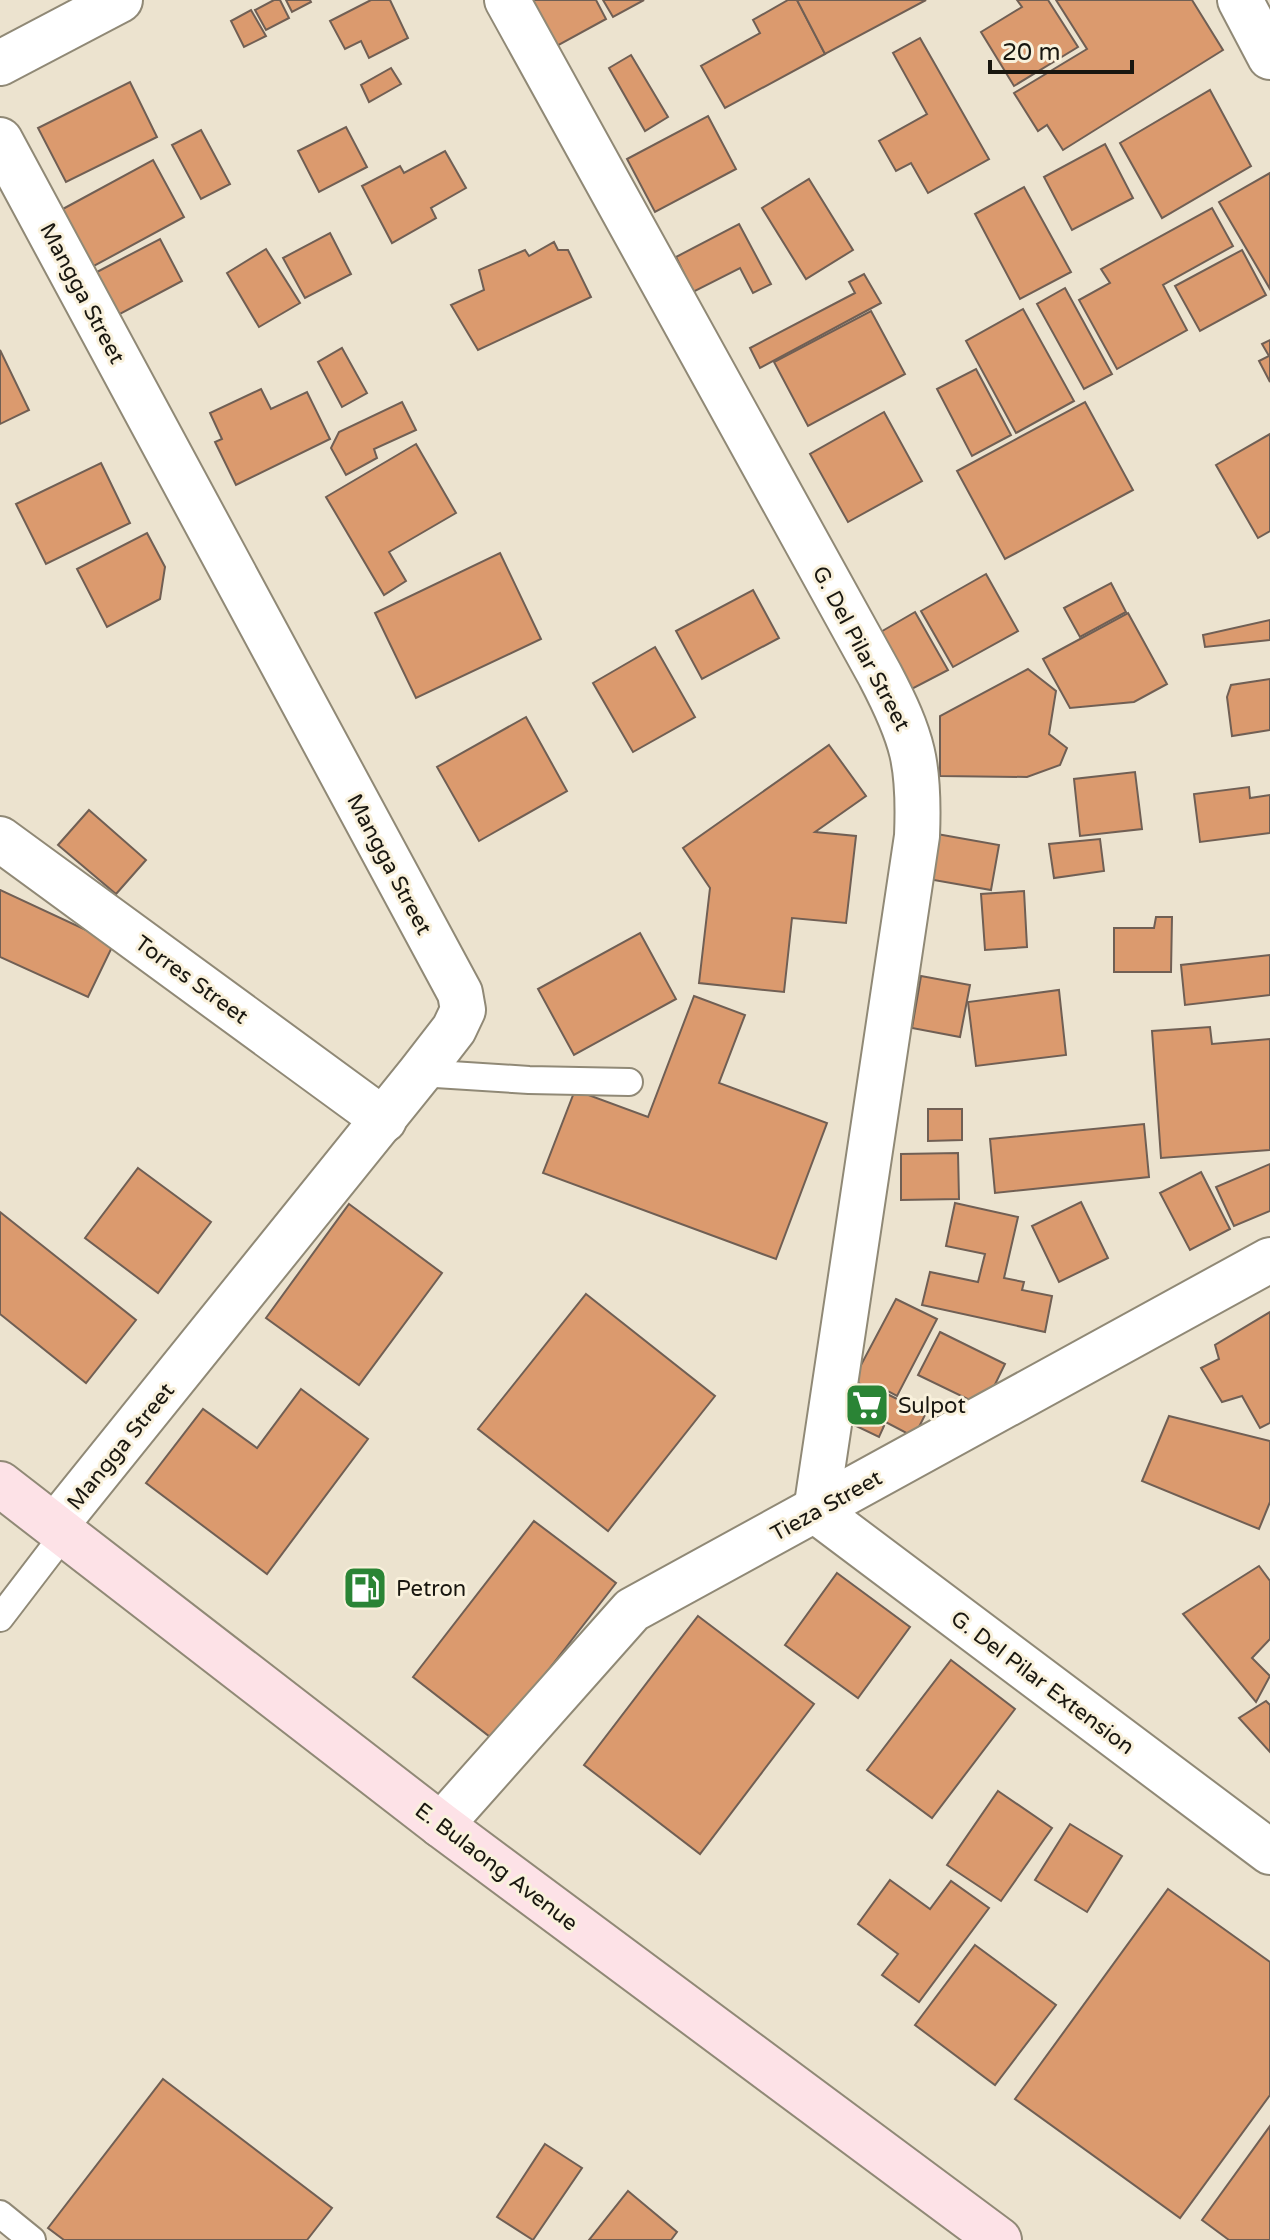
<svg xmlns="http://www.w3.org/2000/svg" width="1270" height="2240" font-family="'Varela Round',sans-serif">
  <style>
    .building { fill: #db9a6e; stroke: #705f54; stroke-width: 2 }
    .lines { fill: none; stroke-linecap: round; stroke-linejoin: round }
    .service-casing { stroke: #908976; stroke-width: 30 }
    .minor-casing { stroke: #908976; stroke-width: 48 }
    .tertiary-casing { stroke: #908976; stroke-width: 48 }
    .secondary-casing { stroke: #908976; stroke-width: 48 }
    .service { stroke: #fff; stroke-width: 26 }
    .minor { stroke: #fff; stroke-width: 44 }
    .tertiary { stroke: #fff; stroke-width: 44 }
    .secondary { stroke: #fde2e7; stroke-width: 44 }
    .labels { text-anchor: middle; stroke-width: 6; stroke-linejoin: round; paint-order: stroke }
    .street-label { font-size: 22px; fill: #191710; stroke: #f9f1dc }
    .poi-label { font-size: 22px; fill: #191710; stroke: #f9f1dc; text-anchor: start }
  </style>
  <rect width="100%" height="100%" fill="#ece3cf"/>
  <!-- building -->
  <g class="building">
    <polygon points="274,0 280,0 289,18 266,30 255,10"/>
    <polygon points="286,0 310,0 311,2 292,12"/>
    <polygon points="371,0 390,0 408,38 369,58 361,41 345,49 330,21"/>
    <polygon points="530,0 596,0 606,19 555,47"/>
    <polygon points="603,0 644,0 613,17"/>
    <polygon points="788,0 797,0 825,54 725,108 701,66 760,33 753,20"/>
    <polygon points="797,0 926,0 825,54"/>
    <polygon points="1017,0 1048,0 1078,47 1014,86 981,32 1022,7"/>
    <polygon points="1056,0 1192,0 1223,50 1063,150 1047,125 1038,131 1014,93 1087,49"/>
    <polygon points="251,10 266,36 244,47 231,21"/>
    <polygon points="920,38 989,159 928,193 911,163 896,171 879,141 927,114 893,53"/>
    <polygon points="631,55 668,117 645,131 609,68"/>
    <polygon points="391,68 401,84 369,102 361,85"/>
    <polygon points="130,82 157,137 66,182 38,128"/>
    <polygon points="1210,90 1251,166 1162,218 1120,143"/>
    <polygon points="708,116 736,169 655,212 627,159"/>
    <polygon points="346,127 367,167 319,192 298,151"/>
    <polygon points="201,130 230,184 201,199 172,145"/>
    <polygon points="1105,144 1133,198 1072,230 1044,177"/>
    <polygon points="445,151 466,188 431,208 436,218 392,243 362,186 400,166 404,173"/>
    <polygon points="153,160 184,217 92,267 61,210"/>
    <polygon points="1270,173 1270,289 1219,202"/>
    <polygon points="809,179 853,250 806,279 762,208"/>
    <polygon points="1024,187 1071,272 1020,299 975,214"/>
    <polygon points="1212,208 1233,246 1163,285 1187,330 1117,369 1079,300 1110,283 1101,269"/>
    <polygon points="739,224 771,284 753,293 740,268 693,292 676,257"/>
    <polygon points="330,233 351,274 305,298 283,258"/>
    <polygon points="160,239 182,281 118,315 95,273"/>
    <polygon points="554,242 558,250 568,250 591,297 478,350 451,305 484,290 479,270 525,250 529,256"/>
    <polygon points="266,249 300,303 259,327 227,273"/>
    <polygon points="1242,250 1266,295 1200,331 1175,286"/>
    <polygon points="864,274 881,303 760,368 750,348 855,293 849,282"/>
    <polygon points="1065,288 1112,374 1084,389 1037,304"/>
    <polygon points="1023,309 1074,401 1016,433 966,341"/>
    <polygon points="871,311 905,374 808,426 774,362"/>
    <polygon points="1270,340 1270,382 1259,361 1269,356 1262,344"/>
    <polygon points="342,348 367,393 342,407 318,362"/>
    <polygon points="0,350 29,410 0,424"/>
    <polygon points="976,369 1011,435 972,456 937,389"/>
    <polygon points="261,389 271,409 307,392 330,439 236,485 215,442 222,439 210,413"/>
    <polygon points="402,402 416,430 374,449 377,458 346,475 331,448 339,432"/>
    <polygon points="1085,402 1133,490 1005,559 957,471"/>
    <polygon points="884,412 922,481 848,522 810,454"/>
    <polygon points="1270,434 1270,531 1258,538 1216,465"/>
    <polygon points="416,444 456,513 389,552 406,581 384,595 326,497"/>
    <polygon points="101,463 130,523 46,564 16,504"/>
    <polygon points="147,533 165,567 160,599 107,627 77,569"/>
    <polygon points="500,553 541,639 416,698 375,613"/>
    <polygon points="986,574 1018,631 953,667 921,611"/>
    <polygon points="1111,583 1126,612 1080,637 1064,608"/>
    <polygon points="753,590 779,638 702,679 676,631"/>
    <polygon points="915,612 948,670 904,693 872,637"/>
    <polygon points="1128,613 1167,684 1134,702 1070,708 1043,659"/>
    <polygon points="1270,620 1270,640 1205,647 1203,635"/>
    <polygon points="655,647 695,717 633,752 593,683"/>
    <polygon points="1028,669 1056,691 1049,734 1067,748 1060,765 1027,777 940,776 940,716"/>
    <polygon points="1270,679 1270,730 1232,736 1227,697 1231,685"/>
    <polygon points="526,717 567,791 479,841 437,767"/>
    <polygon points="829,745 866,796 815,832 856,836 846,923 792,918 784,992 699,983 710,888 683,848"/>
    <polygon points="1135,772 1142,829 1080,836 1074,779"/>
    <polygon points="1249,787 1250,798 1270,795 1270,833 1200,842 1194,794"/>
    <polygon points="89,810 146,860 116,894 58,845"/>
    <polygon points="937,834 999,845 991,890 928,879"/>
    <polygon points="1100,839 1104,871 1054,878 1049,844"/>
    <polygon points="0,890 114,943 88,997 0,957"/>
    <polygon points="1024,891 1027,947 985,950 981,894"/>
    <polygon points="1156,917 1172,917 1171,972 1114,972 1114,928 1154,928"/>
    <polygon points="640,933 676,999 574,1055 538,989"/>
    <polygon points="1270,955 1270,995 1185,1005 1181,965"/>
    <polygon points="921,976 970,985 960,1037 912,1028"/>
    <polygon points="1059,990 1066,1055 976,1066 968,1002"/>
    <polygon points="694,996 745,1015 719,1083 827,1123 776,1259 543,1173 575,1090 648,1117"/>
    <polygon points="1210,1027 1212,1044 1270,1039 1270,1150 1161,1158 1152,1031"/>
    <polygon points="928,1109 962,1109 962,1140 928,1141"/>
    <polygon points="1144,1124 1149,1177 995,1193 990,1139"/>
    <polygon points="958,1153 959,1199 901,1200 901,1154"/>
    <polygon points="1270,1164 1270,1211 1234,1226 1216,1187"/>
    <polygon points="138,1168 211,1222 158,1293 85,1238"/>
    <polygon points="1201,1172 1230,1229 1190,1250 1160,1193"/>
    <polygon points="1081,1202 1108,1258 1059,1282 1032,1226"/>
    <polygon points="955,1203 1018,1217 1004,1278 1024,1282 1022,1290 1052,1296 1045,1332 922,1305 930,1272 978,1282 985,1254 946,1246"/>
    <polygon points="349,1204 442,1273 359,1385 266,1318"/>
    <polygon points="0,1212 136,1320 86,1383 0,1314"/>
    <polygon points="586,1294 715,1396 608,1531 478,1429"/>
    <polygon points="896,1299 937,1319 897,1396 886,1390 871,1419 884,1426 879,1437 852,1424 859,1411 851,1406 862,1385 853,1380"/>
    <polygon points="1270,1312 1270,1423 1260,1428 1242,1396 1222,1402 1201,1368 1219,1359 1215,1345"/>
    <polygon points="940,1332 1005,1364 984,1407 918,1375"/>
    <polygon points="301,1389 368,1439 267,1574 146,1483 203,1409 257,1448"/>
    <polygon points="887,1394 926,1413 914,1437 876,1417"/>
    <polygon points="1169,1416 1270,1441 1270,1502 1259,1529 1142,1481"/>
    <polygon points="534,1521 616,1583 494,1740 413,1677"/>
    <polygon points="1259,1566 1270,1581 1270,1639 1252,1658 1270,1676 1256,1702 1183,1614"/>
    <polygon points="837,1573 910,1627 858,1698 785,1645"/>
    <polygon points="698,1616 814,1704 700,1854 584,1765"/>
    <polygon points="951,1660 1015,1709 932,1818 867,1770"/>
    <polygon points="1266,1701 1270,1705 1270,1752 1239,1718"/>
    <polygon points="998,1791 1052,1828 1001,1901 947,1865"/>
    <polygon points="1070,1824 1122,1856 1087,1912 1035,1880"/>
    <polygon points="890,1880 930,1909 951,1881 989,1908 919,2002 882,1975 898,1954 858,1924"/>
    <polygon points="1168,1889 1270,1962 1270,2095 1180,2218 1015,2099"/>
    <polygon points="975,1945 1056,2005 995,2085 915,2025"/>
    <polygon points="163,2079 332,2208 307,2240 64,2240 48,2228"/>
    <polygon points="1270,2126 1270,2240 1229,2240 1202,2220"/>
    <polygon points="545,2144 582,2168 533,2240 497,2217"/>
    <polygon points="628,2191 677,2232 671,2240 589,2240"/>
  </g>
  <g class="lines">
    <!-- service casing -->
    <g class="service-casing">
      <g id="service">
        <polyline points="420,1073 529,1080 629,1082"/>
        <polyline points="0,1618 65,1533"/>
        <polyline points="0,2214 32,2240"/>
      </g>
    </g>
    <!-- minor casing -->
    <g class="minor-casing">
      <g id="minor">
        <path d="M507,0L880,675C913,738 920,764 917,836L816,1511L1270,1852"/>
        <polyline points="1240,0 1270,57"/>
        <polyline points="0,140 460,993 463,1010 454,1029 420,1073 55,1526"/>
        <polyline points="0,839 384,1120"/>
        <polyline points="441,1825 632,1610 1270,1260"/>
      </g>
    </g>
    <!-- tertiary casing -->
    <g class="tertiary-casing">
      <polyline id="tertiary" points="0,63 120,0"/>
    </g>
    <!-- secondary casing -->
    <g class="secondary-casing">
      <polyline id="secondary" points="0,1484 441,1825 999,2240"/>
    </g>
    <!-- service -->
    <use href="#service" class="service"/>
    <!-- minor -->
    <use href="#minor" class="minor"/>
    <!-- tertiary -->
    <use href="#tertiary" class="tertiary"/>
    <!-- secondary -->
    <use href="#secondary" class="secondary"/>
  </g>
  <!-- icons -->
  <defs>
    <g id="supermarket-square" transform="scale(2.3)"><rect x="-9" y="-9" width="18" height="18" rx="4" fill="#2a8435" stroke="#f9f1dc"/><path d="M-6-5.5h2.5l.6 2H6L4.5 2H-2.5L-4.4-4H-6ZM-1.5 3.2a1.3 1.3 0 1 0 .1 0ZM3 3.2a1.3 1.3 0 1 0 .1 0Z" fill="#fff"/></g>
    <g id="fuel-square" transform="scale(2.3)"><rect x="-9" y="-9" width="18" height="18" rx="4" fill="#2a8435" stroke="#f9f1dc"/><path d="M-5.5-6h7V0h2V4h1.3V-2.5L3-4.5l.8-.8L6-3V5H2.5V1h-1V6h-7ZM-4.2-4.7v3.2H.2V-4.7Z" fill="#fff"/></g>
  </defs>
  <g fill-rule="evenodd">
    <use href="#supermarket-square" x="867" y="1405"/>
    <use href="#fuel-square" x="365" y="1588"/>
  </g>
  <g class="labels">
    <!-- street labels -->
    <g class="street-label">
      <text transform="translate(83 293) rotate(62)" y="8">Mangga Street</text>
      <text transform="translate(862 648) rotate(62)" y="8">G. Del Pilar Street</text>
      <text transform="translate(390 864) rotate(62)" y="8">Mangga Street</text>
      <text transform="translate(192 979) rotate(36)" y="8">Torres Street</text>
      <text transform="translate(120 1446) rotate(-51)" y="8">Mangga Street</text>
      <text transform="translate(826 1505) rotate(-29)" y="8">Tieza Street</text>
      <text transform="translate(1043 1682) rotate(37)" y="8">G. Del Pilar Extension</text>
      <text transform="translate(497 1866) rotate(37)" y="8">E. Bulaong Avenue</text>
    </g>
    <!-- poi labels -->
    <g class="poi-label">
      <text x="898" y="1413">Sulpot</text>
      <text x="396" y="1596">Petron</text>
    </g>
  </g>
  <!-- scale -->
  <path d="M990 60v12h142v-12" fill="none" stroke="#191710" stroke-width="4"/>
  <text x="1002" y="60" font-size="24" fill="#191710" stroke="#f9f1dc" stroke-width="6" paint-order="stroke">20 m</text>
</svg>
